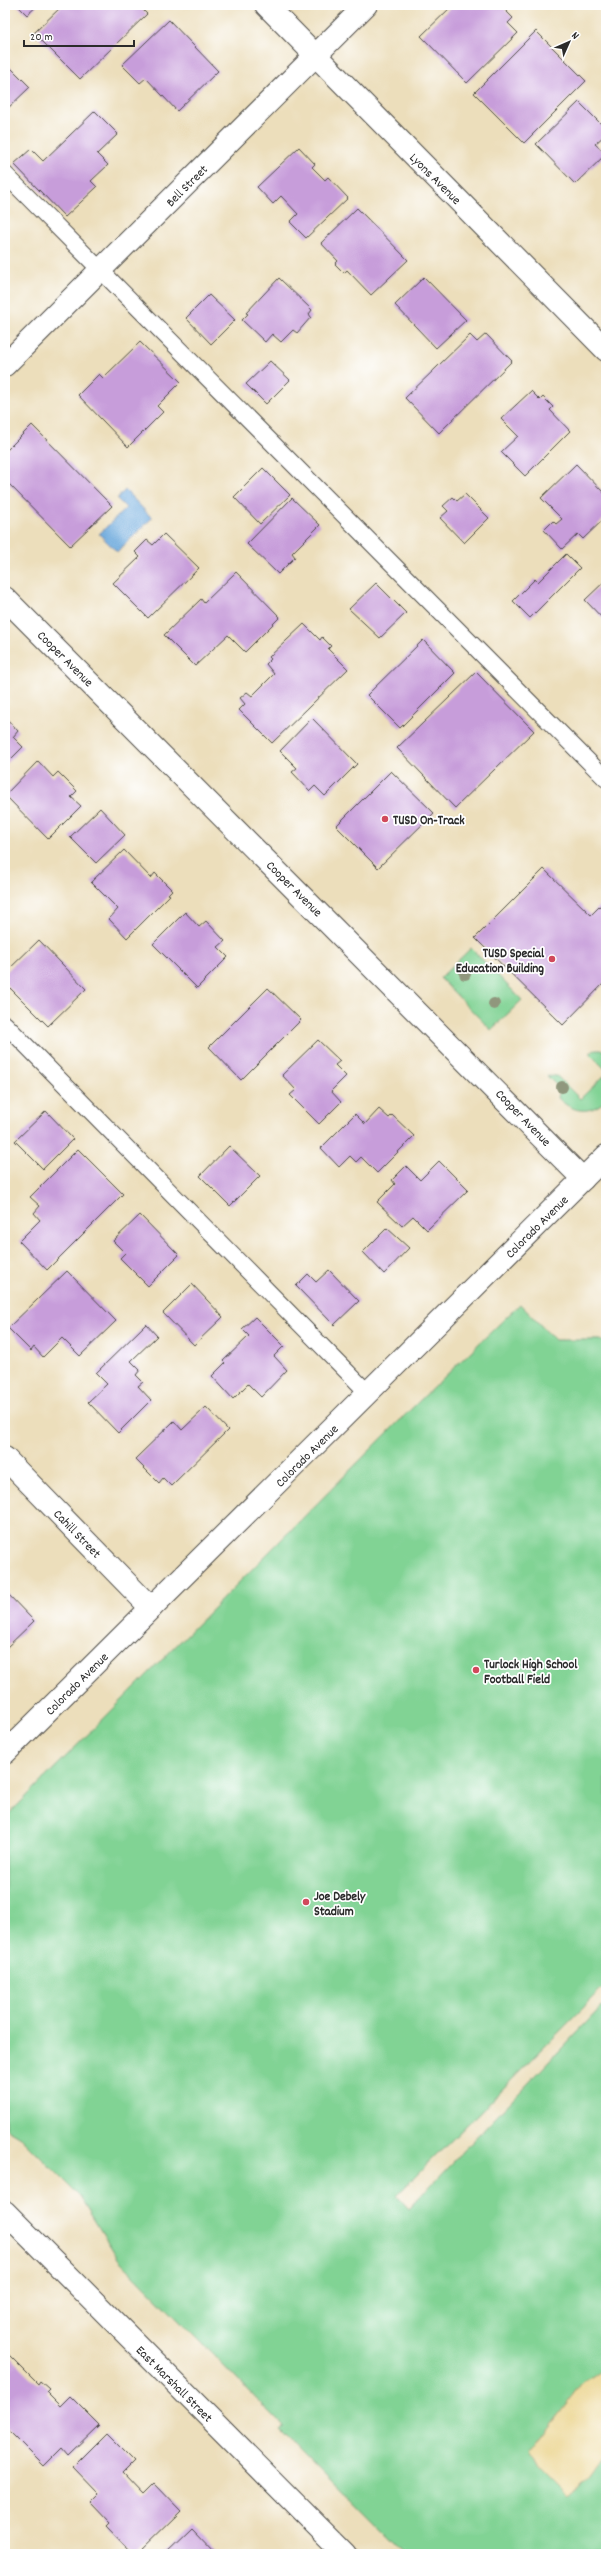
<svg xmlns="http://www.w3.org/2000/svg" width="611" height="2559" font-family="Dekko,sans-serif">
  <style>
    .green { fill: #81d394; stroke: #567f60 }
    .sand { fill: #eeda9e; stroke: #8c8264 }
    .water { fill: #6aa8dc; stroke: #4a6a84 }
    .building { fill: #c79dda }
    .lines { fill: none; stroke-linecap: round; stroke-linejoin: round }
    .service-casing { stroke: #484641; stroke-width: 18 }
    .minor-casing { stroke: #484641; stroke-width: 24 }
    .service { stroke: #fff; stroke-width: 16 }
    .minor { stroke: #fff; stroke-width: 22 }
    .tree { fill: #90977d }
    .poi-dot { fill: #d1495b; stroke: #fff; stroke-width: 1.5 }
    .labels { text-anchor: middle; stroke-width: 3.5; stroke-linejoin: round; paint-order: stroke }
    .street-label { font-size: 13px; fill: #2b2b2b; stroke: #fff }
    .poi-label { font-size: 13px; font-weight: bold; fill: #2b2b2b; stroke: #fff; text-anchor: start }
  </style>
  <rect width="100%" height="100%" fill="#fff"/>
  <filter id="ink" filterUnits="userSpaceOnUse"><feTurbulence type="fractalNoise" baseFrequency=".025" numOctaves="2"/><feDisplacementMap in="SourceGraphic" scale="8" xChannelSelector="R" yChannelSelector="G"/><feConvolveMatrix kernelMatrix="1 2 1 2 8 2 1 2 1" color-interpolation-filters="sRGB"/></filter>
  <filter id="wash" filterUnits="userSpaceOnUse"><feTurbulence type="fractalNoise" baseFrequency=".012" numOctaves="4" result="noise"/><feDisplacementMap in="SourceGraphic" scale="16" xChannelSelector="R" yChannelSelector="G"/><feGaussianBlur stdDeviation="0.9" result="paint"/><feColorMatrix in="noise" values="0 0 0 0 0 0 0 0 0 0 0 0 0 0 0 0 0 1.4 0 .05"/><feComposite in="paint" operator="in"/></filter>
  <g filter="url(#wash)">
    <rect width="100%" height="100%" fill="#ecdebb"/>
    <!-- green -->
    <g class="green">
      <polygon points="471,948 522,1000 491,1030 440,978"/>
      <polygon points="595,1050 606,1050 606,1070 591,1055 591,1052"/>
      <path d="M606,1074V1100C590,1115 573,1113 558,1098L560,1089L547,1076H557L580,1099Z"/>
      <polygon points="520,1304 555,1340 601,1340 606,1345 606,1985 397,2195 409,2208 606,2002 606,2554 403,2554 279,2429 283,2426 119,2260 80,2197 20,2137 5,2128 5,1818 408,1412"/>
    </g>
    <!-- sand -->
    <polygon class="sand" points="606,2367 606,2455 588,2479 566,2498 538,2470 529,2453 582,2384"/>
    <!-- water -->
    <polygon class="water" points="125,490 152,518 117,552 99,534 126,508 117,499"/>
    <g id="blocks">
      <!-- building -->
      <g class="building">
        <polygon points="17,5 38,5 27,15"/>
        <polygon points="63,5 138,5 147,14 80,79 34,33"/>
        <polygon points="453,5 510,5 505,10 513,18 508,23 518,33 467,83 421,36"/>
        <polygon points="169,20 218,71 177,111 146,78 140,83 122,65"/>
        <polygon points="536,31 586,81 524,143 474,93"/>
        <polygon points="5,62 30,87 5,111"/>
        <polygon points="579,102 606,129 606,134 595,144 606,154 575,184 536,144"/>
        <polygon points="95,111 118,134 97,154 108,165 91,181 97,187 65,217 14,164 31,149 43,161"/>
        <polygon points="299,147 315,164 312,167 325,180 328,177 348,198 306,238 290,222 298,214 281,196 273,204 257,187"/>
        <polygon points="357,208 408,260 371,295 347,270 344,273 335,264 338,261 321,243"/>
        <polygon points="424,277 466,320 436,348 395,305"/>
        <polygon points="279,278 312,310 309,314 311,317 297,333 293,330 281,342 272,334 265,342 242,320 248,314 246,313"/>
        <polygon points="209,295 235,320 211,344 186,318"/>
        <polygon points="486,334 512,361 439,433 405,398 470,335 477,342"/>
        <polygon points="140,342 181,382 157,406 163,412 128,447 78,395 99,374 103,378"/>
        <polygon points="270,361 290,380 266,404 246,384"/>
        <polygon points="531,391 540,400 543,397 553,407 550,410 570,431 525,476 501,452 518,436 501,419"/>
        <polygon points="32,425 112,506 70,546 5,480 5,452"/>
        <polygon points="576,464 604,493 606,491 606,517 583,539 578,534 562,549 544,530 553,521 556,524 562,519 541,498"/>
        <polygon points="263,468 290,495 260,524 234,497"/>
        <polygon points="465,494 489,518 464,543 440,518 448,511 443,506 453,497 457,501"/>
        <polygon points="292,498 320,525 292,553 295,557 278,574 247,544"/>
        <polygon points="164,534 199,568 148,618 113,583 140,557 135,552 147,540 153,545"/>
        <polygon points="566,554 580,568 530,618 513,601 535,579 538,582"/>
        <polygon points="236,572 280,617 245,652 228,635 195,666 164,635 201,599 204,603"/>
        <polygon points="606,580 606,622 585,600"/>
        <polygon points="376,583 406,613 380,638 349,609"/>
        <polygon points="304,624 320,640 322,637 331,646 328,649 348,669 272,743 239,710 245,704 240,698 247,692 252,696 274,674 266,664 271,659 269,657"/>
        <polygon points="423,640 455,673 400,728 367,695"/>
        <polygon points="476,672 534,731 455,808 397,748"/>
        <polygon points="5,717 18,731 13,737 23,747 5,765"/>
        <polygon points="312,718 357,764 325,796 315,786 310,791 292,772 297,768 280,751"/>
        <polygon points="38,761 53,777 58,772 77,791 71,797 81,806 48,839 5,795"/>
        <polygon points="391,771 434,813 378,868 336,826"/>
        <polygon points="100,808 125,835 96,863 70,837"/>
        <polygon points="124,850 151,878 155,873 172,890 168,894 170,895 127,938 109,919 118,909 91,882"/>
        <polygon points="544,869 591,915 606,900 606,981 563,1025 475,938"/>
        <polygon points="185,912 199,927 206,921 225,941 218,947 228,957 197,988 153,944"/>
        <polygon points="39,940 86,989 48,1026 5,983 5,973"/>
        <polygon points="268,988 301,1020 241,1080 209,1047"/>
        <polygon points="318,1040 340,1061 335,1065 346,1076 331,1091 341,1102 319,1124 290,1095 296,1090 282,1075"/>
        <polygon points="379,1109 389,1118 392,1115 414,1136 377,1173 361,1157 356,1162 350,1156 339,1167 321,1148 355,1114 365,1124"/>
        <polygon points="46,1111 73,1139 43,1169 15,1141"/>
        <polygon points="229,1146 260,1176 230,1206 200,1176"/>
        <polygon points="78,1149 123,1194 47,1270 19,1241 40,1220 34,1213 40,1206 30,1197"/>
        <polygon points="439,1161 468,1190 427,1230 413,1216 402,1226 377,1202 395,1184 392,1180 406,1166 420,1180"/>
        <polygon points="140,1215 179,1255 148,1286 120,1258 125,1253 113,1241"/>
        <polygon points="387,1228 409,1248 384,1274 363,1252"/>
        <polygon points="329,1270 359,1301 334,1325 296,1286 308,1274 316,1282"/>
        <polygon points="67,1271 116,1321 80,1356 62,1338 43,1357 34,1347 31,1351 8,1328"/>
        <polygon points="192,1284 223,1317 194,1345 163,1313"/>
        <polygon points="255,1317 284,1346 274,1356 287,1370 261,1397 248,1384 233,1399 212,1376 225,1363 223,1361 249,1336 242,1329"/>
        <polygon points="146,1324 157,1336 131,1361 140,1370 136,1375 143,1382 138,1386 151,1400 118,1433 88,1402 107,1384 96,1373"/>
        <polygon points="206,1407 228,1430 171,1486 163,1478 159,1483 135,1459 174,1421 182,1430"/>
        <polygon points="5,1591 34,1621 5,1649"/>
        <polygon points="8,2354 38,2384 40,2381 49,2389 46,2392 60,2406 70,2396 99,2425 68,2455 62,2448 44,2466 5,2427 5,2357"/>
        <polygon points="106,2434 134,2462 123,2473 143,2494 154,2483 181,2511 137,2554 133,2554 106,2526 109,2523 89,2502 98,2493 73,2467"/>
        <polygon points="192,2528 217,2554 165,2554"/>
      </g>
    </g>
  </g>
  <g filter="url(#ink)">
    <use href="#blocks" fill-opacity="0" stroke="#484641" stroke-width="1"/>
    <g class="lines">
      <!-- service casing -->
      <g class="service-casing">
        <g id="service">
          <polyline points="5,174 606,779"/>
          <polyline points="5,1024 369,1394"/>
        </g>
      </g>
      <!-- minor casing -->
      <g class="minor-casing">
        <g id="minor">
          <polyline points="266,5 606,350"/>
          <polyline points="5,365 366,5"/>
          <polyline points="5,598 583,1179"/>
          <polyline points="5,1458 151,1608"/>
          <polyline points="5,1753 606,1156"/>
          <polyline points="5,2212 345,2554"/>
        </g>
      </g>
      <!-- service -->
      <use href="#service" class="service"/>
      <!-- minor -->
      <use href="#minor" class="minor"/>
    </g>
    <!-- trees -->
    <g class="tree">
      <circle cx="465" cy="974" r="6"/>
      <circle cx="494" cy="1004" r="6"/>
      <circle cx="562" cy="1087" r="6"/>
    </g>
  </g>
  <!-- markers -->
  <g class="poi-dot">
    <circle cx="385" cy="819" r="4"/>
    <circle cx="552" cy="959" r="4"/>
    <circle cx="476" cy="1670" r="4"/>
    <circle cx="306" cy="1902" r="4"/>
  </g>
  <g class="labels">
    <!-- street labels -->
    <g class="street-label">
      <text transform="translate(436 178) rotate(45)" y="5">Lyons Avenue</text>
      <text transform="translate(186 185) rotate(-45)" y="5">Bell Street</text>
      <text transform="translate(66 658) rotate(45)" y="5">Cooper Avenue</text>
      <text transform="translate(295 888) rotate(45)" y="5">Cooper Avenue</text>
      <text transform="translate(524 1117) rotate(46)" y="5">Cooper Avenue</text>
      <text transform="translate(536 1226) rotate(-45)" y="5">Colorado Avenue</text>
      <text transform="translate(306 1455) rotate(-45)" y="5">Colorado Avenue</text>
      <text transform="translate(78 1533) rotate(46)" y="5">Cahill Street</text>
      <text transform="translate(76 1683) rotate(-45)" y="5">Colorado Avenue</text>
      <text transform="translate(175 2383) rotate(45)" y="5">East Marshall Street</text>
    </g>
    <!-- poi labels -->
    <g class="poi-label">
      <text x="393" y="824">TUSD On-Track</text>
      <text x="544" y="957" text-anchor="end">TUSD Special<tspan x="544" dy="15">Education Building</tspan></text>
      <text x="484" y="1668">Turlock High School<tspan x="484" dy="15">Football Field</tspan></text>
      <text x="314" y="1900">Joe Debely<tspan x="314" dy="15">Stadium</tspan></text>
    </g>
  </g>
  <!-- margin -->
  <rect width="611" height="2559" fill="none" stroke="#fff" stroke-width="20"/>
  <!-- north arrow -->
  <g transform="translate(569 42) rotate(45)" stroke="#ffffff" stroke-width="3" paint-order="stroke">
  <path d="M0-3L7 15L0 10L-7 15Z" fill="#2b2b2b"/>
  <text y="-6" font-size="11" font-weight="bold" text-anchor="middle" fill="#2b2b2b">N</text>
  </g>
  <!-- scale -->
  <path d="M24 40v6h110v-6" fill="none" stroke="#2b2b2b" stroke-width="2"/>
  <text x="30" y="40" font-size="12" fill="#2b2b2b" stroke="#ffffff" stroke-width="3" paint-order="stroke">20 m</text>
</svg>
